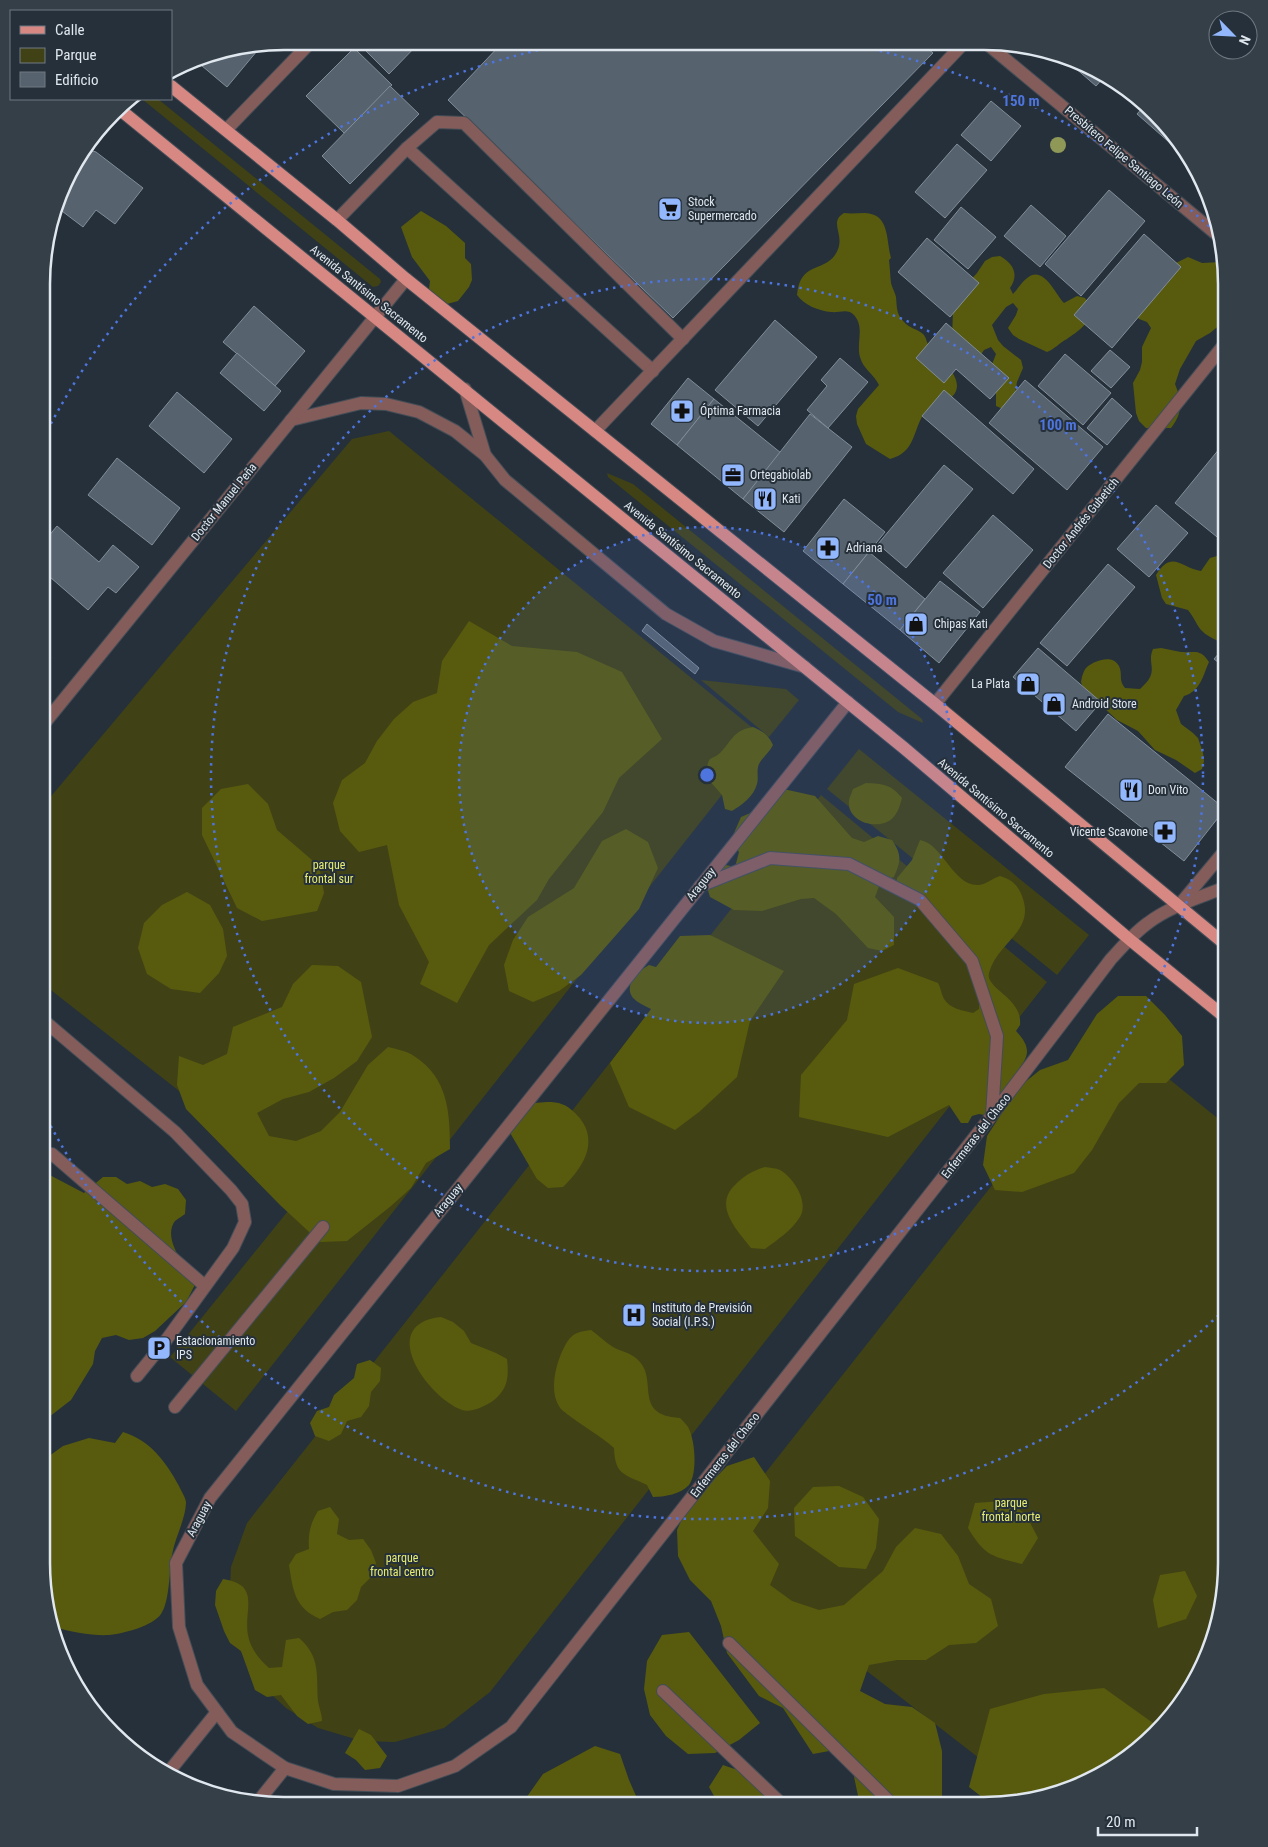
<svg xmlns="http://www.w3.org/2000/svg" width="1268" height="1847" font-family="'Roboto Condensed',sans-serif">
  <style>
    .green { fill: #404216 }
    .forest { fill: #585b0d }
    .building { fill: #56626d; stroke: #818e9a }
    .lines { fill: none; stroke-linecap: round; stroke-linejoin: round }
    .minor-casing { stroke: #434d57; stroke-width: 14 }
    .major-casing { stroke: #434d57; stroke-width: 14 }
    .minor { stroke: #845c59; stroke-width: 12 }
    .major { stroke: #d88882; stroke-width: 12 }
    .tree { fill: #909858 }
    .ring { fill: none; stroke: #4e74de; stroke-width: 2.5; stroke-dasharray: 2.5 5 }
    .labels { text-anchor: middle; stroke-width: 4; stroke-linejoin: round; paint-order: stroke }
    .street-label { font-size: 12px; fill: #e0e7ee; stroke: #25303a }
    .poi-label { font-size: 12px; fill: #e0e7ee; stroke: #25303a; text-anchor: start }
    .park-label { font-size: 12px; fill: #e7ed71; stroke: #25303a }
    .rim { fill: none; stroke: #e0e7ee; stroke-width: 2.5 }
    .centre { fill: #4e74de; stroke: #25303a; stroke-width: 2.5 }
    .ring-label { font-size: 15px; text-anchor: middle; font-weight: bold; fill: #4e74de; stroke: #25303a; stroke-width: 4; stroke-linejoin: round; paint-order: stroke }
  </style>
  <rect width="100%" height="100%" fill="#25303a"/>
  <!-- green -->
  <g class="green">
    <polygon points="142,99 158,99 380,279 381,282 378,286 373,287"/>
    <polygon points="389,431 766,739 236,1411 170,1357 305,1190 42,983 42,807 352,439"/>
    <polygon points="607,473 633,484 922,719 923,723 898,712 608,477"/>
    <polygon points="701,680 786,689 799,700 769,737"/>
    <polygon points="859,749 1089,935 1057,975 827,789"/>
    <polygon points="821,795 1047,982 490,1692 444,1728 395,1742 362,1741 318,1728 286,1708 261,1685 240,1650 229,1609 231,1567 247,1523"/>
    <polygon points="1112,1033 1226,1125 1226,1580 1214,1642 1186,1698 1144,1746 1091,1781 1028,1796 707,1547"/>
  </g>
  <!-- forest -->
  <g class="forest">
    <polygon points="421,211 446,226 465,243 465,258 471,264 472,280 469,287 458,301 447,304 429,289 430,281 412,257 401,227"/>
    <path d="M844,213C851,214 858,213 865,213C890,214 886,240 891,258L889,260C890,268 890,275 891,283C892,288 895,292 896,297C897,307 896,314 904,322C909,328 917,329 923,334C927,338 926,343 930,347C939,359 962,375 956,391C950,405 930,403 923,415C912,434 915,452 890,459L866,444L857,424L856,416L858,409L879,385C874,374 863,369 860,357C856,343 865,327 854,315C848,308 839,313 831,312C819,311 804,305 797,295C800,262 823,272 835,255C848,236 827,223 844,213Z"/>
    <path d="M1000,256C1014,264 1019,275 1010,288L1013,294C1017,290 1021,283 1026,279C1043,263 1055,294 1064,303L1077,296L1085,298C1099,317 1082,329 1067,339C1059,343 1055,349 1047,352L1019,339L1013,335L1008,328L1016,315L1018,309L1013,303L1006,307L992,325L998,340L1003,346L1021,360L1023,368L1017,382L1014,398L1003,409L996,406V391L991,367L996,354L991,347L984,350L980,356L952,340L953,310L962,290L977,273L985,261L992,257Z"/>
    <path d="M1188,257L1202,263L1222,262L1227,283V319L1210,333L1196,341L1180,369L1175,384C1182,401 1183,413 1171,428H1146L1139,421L1136,413L1133,383L1140,370L1142,362V347L1151,328L1147,322L1139,319L1135,313L1152,290L1167,284L1174,264Z"/>
    <path d="M1217,556L1223,559C1229,571 1222,584 1227,594V636L1218,641C1195,630 1201,627 1188,610L1166,604L1162,598L1156,575C1172,549 1181,568 1201,571L1210,558Z"/>
    <polygon points="469,621 512,646 577,652 622,672 662,739 619,778 603,812 549,879 537,900 489,945 457,1003 420,984 429,962 399,905 387,845 359,852 340,831 333,803 342,780 365,763 377,741 394,719 413,702 437,693 442,661"/>
    <path d="M1161,648C1168,649 1174,651 1181,652C1195,653 1200,648 1209,662C1203,675 1201,691 1184,696L1176,710L1181,724L1193,733L1198,738L1203,753L1204,761L1202,769L1195,773L1176,760L1155,750L1138,731L1117,720L1083,688L1081,682C1082,677 1083,671 1087,667C1095,660 1113,654 1119,666C1123,674 1118,680 1125,688L1140,689C1161,671 1146,665 1153,649Z"/>
    <path d="M753,727C763,732 768,734 773,745C769,753 762,758 759,764C756,771 759,778 757,784C754,796 742,805 732,811L725,809L722,795L708,779C707,773 706,764 710,759C713,757 717,756 720,753C732,741 733,730 753,727Z"/>
    <path d="M866,783C883,784 891,784 902,798C900,806 897,816 889,821C873,830 846,820 849,800C850,796 852,792 853,789Z"/>
    <polygon points="248,784 268,804 277,830 319,866 324,893 317,911 262,921 237,908 202,835 202,808 221,789"/>
    <path d="M774,790H788L815,796L852,838L864,842L878,836L892,840C902,855 901,861 894,877L881,881L875,897L894,917V945L882,951L868,948L836,914L814,898L801,899L762,911L734,910L710,897L706,884L721,864L735,867L739,852L730,842L741,817L755,811Z"/>
    <polygon points="626,829 648,842 658,868 639,909 581,975 559,991 533,1002 509,991 504,965 513,940 528,917 574,888 602,841"/>
    <path d="M920,840C943,844 953,886 978,885C985,885 993,878 1000,876C1011,879 1018,885 1022,896C1036,932 997,942 989,973C985,989 1023,998 1020,1025L1016,1031C1037,1053 1024,1061 1010,1081C1006,1086 1006,1091 1004,1096C1000,1103 990,1110 984,1115L979,1114L972,1116L968,1123H961L949,1105L888,1137L799,1117L801,1075L847,1020L854,984L898,968L938,983C941,988 941,994 944,999C950,1009 962,1010 973,1013L979,1009V1002L968,968L958,949L897,885V878L912,860Z"/>
    <polygon points="187,892 210,905 223,929 227,956 219,973 200,993 171,989 147,974 138,948 144,923 162,905"/>
    <path d="M710,935L784,971L750,1021L737,1077L699,1112L675,1130L629,1107L610,1063L651,1009C645,1006 638,1003 633,998C623,985 638,971 649,965L656,967L680,936Z"/>
    <path d="M312,965L338,966L361,982L372,1037L357,1061L334,1078L309,1092L283,1099L257,1113L269,1136L296,1141L321,1131L340,1112L368,1065L388,1047C396,1049 407,1051 414,1056C448,1078 450,1112 450,1149L426,1163L411,1188L391,1206L347,1241L320,1242L280,1205L186,1109L177,1085L179,1056L203,1065L227,1054L233,1027L282,1007L293,984Z"/>
    <polygon points="1118,996 1146,996 1165,1015 1182,1036 1184,1065 1166,1083 1139,1083 1119,1103 1092,1150 1074,1173 1022,1192 995,1190 983,1165 987,1136 1019,1087 1040,1070 1068,1060 1097,1014"/>
    <path d="M547,1102C559,1102 566,1104 575,1113C601,1138 585,1166 563,1187L548,1188L537,1179L509,1131L522,1108L534,1103Z"/>
    <path d="M765,1167C770,1168 776,1168 780,1170C794,1178 809,1202 800,1217C791,1231 777,1240 765,1249L751,1248C737,1230 713,1206 735,1185C744,1176 752,1171 765,1167Z"/>
    <path d="M42,1171L84,1193L103,1177H116L127,1184L140,1181L152,1187L165,1184L178,1189L186,1200L185,1214C182,1216 178,1219 175,1221C166,1232 174,1252 183,1261C190,1268 194,1268 199,1277L186,1302L155,1331L143,1338L129,1340L116,1335L102,1338L95,1351L93,1364L71,1400L49,1417L41,1426Z"/>
    <path d="M441,1317L453,1322L464,1331L471,1343L496,1353L507,1359C509,1376 508,1389 494,1400C486,1406 471,1413 462,1410C427,1397 376,1324 441,1317Z"/>
    <path d="M591,1330C598,1335 605,1342 613,1347C620,1351 631,1353 637,1359C660,1379 631,1415 680,1418C683,1421 686,1424 688,1427C695,1439 698,1473 689,1485C681,1494 664,1497 653,1497L647,1485C624,1474 615,1475 614,1448C600,1435 582,1426 567,1414C565,1412 560,1409 559,1406C550,1391 555,1369 561,1354C569,1337 572,1332 591,1330Z"/>
    <polygon points="370,1360 381,1368 380,1381 371,1392 369,1406 361,1417 347,1421 341,1434 329,1441 315,1436 310,1423 317,1411 329,1407 334,1395 354,1378 357,1364"/>
    <path d="M123,1432C150,1440 166,1462 179,1486C181,1491 186,1498 186,1503C185,1521 175,1537 172,1555C169,1571 170,1601 161,1614C153,1626 122,1634 109,1635C94,1636 69,1632 56,1627L41,1563V1462L63,1446L89,1438L115,1443Z"/>
    <polygon points="754,1457 770,1481 768,1508 753,1531 779,1564 770,1585 792,1601 819,1610 844,1605 883,1571 896,1547 915,1528 941,1534 958,1556 969,1584 991,1599 998,1626 976,1643 949,1645 926,1660 897,1660 869,1665 860,1691 885,1704 912,1707 935,1723 942,1751 942,1806 860,1805 853,1772 840,1749 813,1754 783,1708 759,1696 727,1653 721,1626 711,1601 690,1580 678,1556 677,1530 688,1506 727,1466"/>
    <polygon points="839,1486 863,1497 879,1519 876,1548 866,1569 839,1567 795,1536 794,1508 813,1487"/>
    <path d="M1003,1501L1025,1513L1038,1538L1022,1564C991,1556 985,1556 968,1528L975,1503Z"/>
    <path d="M330,1507L339,1519L337,1534L349,1540L363,1539L371,1550L376,1563L371,1577L361,1587L357,1600L347,1610L333,1612L320,1619C295,1608 293,1591 289,1565L296,1554L309,1549C308,1534 310,1524 318,1511Z"/>
    <polygon points="1185,1571 1197,1596 1186,1619 1158,1628 1153,1600 1160,1575"/>
    <path d="M223,1579C262,1585 243,1610 248,1635C250,1648 259,1659 269,1668L282,1667L286,1640L299,1638C321,1657 316,1675 318,1701C319,1708 322,1714 322,1721L308,1724L297,1716L281,1695L267,1697L255,1690L241,1651L230,1643L224,1631L215,1605L216,1591Z"/>
    <polygon points="689,1632 760,1723 739,1740 715,1753 688,1754 666,1736 650,1715 644,1689 647,1661 662,1635"/>
    <polygon points="1104,1688 1160,1728 1144,1746 1091,1781 991,1804 969,1787 990,1709 1044,1694"/>
    <polygon points="359,1729 371,1735 387,1756 380,1768 365,1770 356,1760 345,1753"/>
    <polygon points="127,1737 139,1745 145,1761 136,1756 120,1739"/>
    <polygon points="595,1746 620,1754 629,1780 640,1805 526,1804 526,1798 543,1774"/>
    <path d="M723,1765C747,1773 764,1778 770,1805H719L709,1787Z"/>
  </g>
  <!-- building -->
  <g class="building">
    <polygon points="358,41 419,42 420,42 389,74 357,42"/>
    <polygon points="503,42 921,43 933,53 673,318 448,100"/>
    <polygon points="262,45 227,87 195,60 205,54"/>
    <polygon points="354,48 392,85 344,133 306,96"/>
    <polygon points="1079,61 1105,76 1096,86 1074,67"/>
    <polygon points="390,86 419,114 350,184 322,156"/>
    <polygon points="991,101 1021,126 991,161 961,135"/>
    <polygon points="1145,105 1176,136 1194,164 1137,114"/>
    <polygon points="957,144 987,170 945,218 915,192"/>
    <polygon points="86,147 90,150 69,177 74,163"/>
    <polygon points="90,150 96,152 143,188 115,224 96,210 83,227 58,208 68,178"/>
    <polygon points="1109,190 1145,221 1081,296 1045,264"/>
    <polygon points="1031,205 1066,236 1040,267 1004,236"/>
    <polygon points="961,207 996,237 968,269 934,240"/>
    <polygon points="1144,234 1181,267 1112,348 1074,315"/>
    <polygon points="927,238 979,283 950,317 898,272"/>
    <polygon points="254,306 305,351 275,386 223,342"/>
    <polygon points="775,320 817,357 758,426 715,390"/>
    <polygon points="946,323 1009,378 990,399 956,369 944,383 916,358"/>
    <polygon points="1110,350 1130,367 1111,388 1091,371"/>
    <polygon points="237,353 281,391 264,411 220,373"/>
    <polygon points="1065,354 1111,393 1083,425 1038,386"/>
    <polygon points="840,358 868,382 828,428 807,410 827,386 821,380"/>
    <polygon points="688,378 714,399 677,445 651,424"/>
    <polygon points="1025,380 1103,447 1067,490 989,423"/>
    <polygon points="944,390 1034,469 1013,494 922,416"/>
    <polygon points="177,392 232,439 204,473 149,426"/>
    <polygon points="1112,398 1132,416 1107,445 1087,428"/>
    <polygon points="714,399 781,453 743,499 677,445"/>
    <polygon points="810,414 852,447 784,532 743,499"/>
    <polygon points="1220,448 1227,453 1227,545 1175,503"/>
    <polygon points="117,458 180,508 152,545 88,495"/>
    <polygon points="944,465 973,489 906,568 878,544"/>
    <polygon points="844,499 885,532 843,584 803,551"/>
    <polygon points="1156,505 1188,533 1149,577 1117,549"/>
    <polygon points="993,515 1033,550 983,608 943,573"/>
    <polygon points="57,526 99,562 113,545 139,567 116,593 108,587 88,610 43,571 43,543"/>
    <polygon points="869,552 925,599 900,630 843,584"/>
    <polygon points="1108,564 1135,587 1067,666 1040,643"/>
    <polygon points="940,581 980,612 939,663 900,630"/>
    <polygon points="647,624 699,668 695,674 642,631"/>
    <polygon points="1227,644 1227,669 1214,659"/>
    <polygon points="1038,648 1101,702 1076,731 1013,677"/>
    <polygon points="43,650 51,657 43,667"/>
    <polygon points="1108,714 1225,809 1184,861 1065,767"/>
  </g>
  <g class="lines">
    <!-- minor casing -->
    <g class="minor-casing">
      <g id="minor">
        <polyline points="986,43 1215,233"/>
        <polyline points="226,130 312,41"/>
        <polyline points="407,148 653,371"/>
        <polyline points="337,220 407,148 437,122 464,123 683,339"/>
        <polyline points="465,389 485,455 505,480 666,614 714,641 805,667"/>
        <polyline points="291,420 361,403 386,404 419,412 455,431 485,455"/>
        <polyline points="595,431 964,43"/>
        <path d="M848,702L210,1498L176,1563L179,1627L197,1685L232,1732L285,1768L334,1784L398,1786L455,1766L511,1727L992,1115L1111,959C1123,946 1134,933 1148,923C1170,906 1201,897 1226,887"/>
        <polyline points="935,704 1227,341"/>
        <polyline points="43,725 406,279"/>
        <polyline points="700,886 770,858 849,864 920,900 972,961 997,1036 992,1115"/>
        <polyline points="1180,904 1227,848"/>
        <polyline points="42,1019 175,1132 231,1190 242,1204 245,1222 233,1248 167,1339 137,1376"/>
        <polyline points="52,1154 205,1286"/>
        <polyline points="175,1407 323,1227"/>
        <polyline points="729,1643 893,1805"/>
        <polyline points="663,1691 783,1805"/>
        <polyline points="167,1774 217,1712"/>
        <polyline points="256,1804 285,1768"/>
      </g>
    </g>
    <!-- major casing -->
    <g class="major-casing">
      <g id="major">
        <polyline points="171,86 337,220 406,279 935,704 1226,945"/>
        <polyline points="118,108 904,748 1129,939 1226,1018"/>
      </g>
    </g>
    <!-- minor -->
    <use href="#minor" class="minor"/>
    <!-- major -->
    <use href="#major" class="major"/>
  </g>
  <!-- trees -->
  <circle class="tree" cx="1058" cy="145" r="8"/>
  <!-- distance rings -->
  <circle cx="707" cy="775" r="248" fill="#4e74de" fill-opacity=".12"/>
  <g class="ring">
    <circle cx="707" cy="775" r="248"/>
    <circle cx="707" cy="775" r="496"/>
    <path d="M1224 1310A744 744 0 0 1 44 1113M44 437A744 744 0 0 1 578 42M843 43A744 744 0 0 1 1214 231"/>
  </g>
  <!-- icons -->
  <defs>
    <g id="supermarket-square" transform="scale(1.25)"><rect x="-9" y="-9" width="18" height="18" rx="4" fill="#92b7fd" stroke="#25303a"/><path d="M-6-5.5h2.5l.6 2H6L4.5 2H-2.5L-4.4-4H-6ZM-1.5 3.2a1.3 1.3 0 1 0 .1 0ZM3 3.2a1.3 1.3 0 1 0 .1 0Z" fill="#111"/></g>
    <g id="pharmacy-square" transform="scale(1.25)"><rect x="-9" y="-9" width="18" height="18" rx="4" fill="#92b7fd" stroke="#25303a"/><path d="M-2-6h4v4h4v4h-4v4h-4v-4h-4v-4h4Z" fill="#111"/></g>
    <g id="office-square" transform="scale(1.25)"><rect x="-9" y="-9" width="18" height="18" rx="4" fill="#92b7fd" stroke="#25303a"/><path d="M-6-3h4V-5.5h4V-3h4V5H-6ZM-1-4.5V-3h2v-1.5ZM-6 0V1H6V0Z" fill="#111"/></g>
    <g id="restaurant-square" transform="scale(1.25)"><rect x="-9" y="-9" width="18" height="18" rx="4" fill="#92b7fd" stroke="#25303a"/><path d="M-5-6h1v4h1v-4h1v4h1v-4h1v5L-1.5 .5V6h-2V.5L-5-1ZM5-6V6H3V1.5H1.5Q1.5-4 5-6Z" fill="#111"/></g>
    <g id="shop-square" transform="scale(1.25)"><rect x="-9" y="-9" width="18" height="18" rx="4" fill="#92b7fd" stroke="#25303a"/><path d="M-5-2.5h2.3a2.7 3.5 0 0 1 5.4 0H5L5.5 6h-11ZM-1.5-2.5h3a1.5 2.3 0 0 0-3 0Z" fill="#111"/></g>
    <g id="hospital-square" transform="scale(1.25)"><rect x="-9" y="-9" width="18" height="18" rx="4" fill="#92b7fd" stroke="#25303a"/><path d="M-5-5h3v3.5h4V-5h3V5h-3V1.5h-4V5h-3Z" fill="#111"/></g>
    <g id="parking-square" transform="scale(1.25)"><rect x="-9" y="-9" width="18" height="18" rx="4" fill="#92b7fd" stroke="#25303a"/><path d="M-3.5-5.5H1a3.5 3.5 0 0 1 0 7H-1V5.5H-3.5ZM-1-3.4V-.6H.8a1.4 1.4 0 0 0 0-2.8Z" fill="#111"/></g>
  </defs>
  <g fill-rule="evenodd">
    <use href="#supermarket-square" x="670" y="209"/>
    <use href="#pharmacy-square" x="682" y="411"/>
    <use href="#office-square" x="733" y="475"/>
    <use href="#restaurant-square" x="765" y="499"/>
    <use href="#pharmacy-square" x="828" y="548"/>
    <use href="#shop-square" x="916" y="624"/>
    <use href="#shop-square" x="1028" y="684"/>
    <use href="#shop-square" x="1054" y="704"/>
    <use href="#restaurant-square" x="1131" y="790"/>
    <use href="#pharmacy-square" x="1165" y="832"/>
    <use href="#hospital-square" x="634" y="1315"/>
    <use href="#parking-square" x="159" y="1348"/>
  </g>
  <g class="labels">
    <!-- street labels -->
    <g class="street-label">
      <text transform="translate(1124 157) rotate(40)" y="4">Presbítero Felipe Santiago León</text>
      <text transform="translate(369 294) rotate(39)" y="4">Avenida Santísimo Sacramento</text>
      <text transform="translate(224 502) rotate(-51)" y="4">Doctor Manuel Peña</text>
      <text transform="translate(1081 523) rotate(-51)" y="4">Doctor Andrés Gubetich</text>
      <text transform="translate(683 550) rotate(39)" y="4">Avenida Santísimo Sacramento</text>
      <text transform="translate(996 808) rotate(40)" y="4">Avenida Santísimo Sacramento</text>
      <text transform="translate(701 884) rotate(-51)" y="4">Araguay</text>
      <text transform="translate(976 1136) rotate(-52)" y="4">Enfermeras del Chaco</text>
      <text transform="translate(448 1200) rotate(-51)" y="4">Araguay</text>
      <text transform="translate(725 1455) rotate(-52)" y="4">Enfermeras del Chaco</text>
      <text transform="translate(199 1519) rotate(-62)" y="4">Araguay</text>
    </g>
    <!-- poi labels -->
    <g class="poi-label">
      <text x="688" y="206">Stock<tspan x="688" dy="14">Supermercado</tspan></text>
      <text x="700" y="415">Óptima Farmacia</text>
      <text x="750" y="479">Ortegabiolab</text>
      <text x="782" y="503">Kati</text>
      <text x="846" y="552">Adriana</text>
      <text x="934" y="628">Chipas Kati</text>
      <text x="1010" y="688" text-anchor="end">La Plata</text>
      <text x="1072" y="708">Android Store</text>
      <text x="1148" y="794">Don Vito</text>
      <text x="1148" y="836" text-anchor="end">Vicente Scavone</text>
      <text x="652" y="1312">Instituto de Previsión<tspan x="652" dy="14">Social (I.P.S.)</tspan></text>
      <text x="176" y="1345">Estacionamiento<tspan x="176" dy="14">IPS</tspan></text>
    </g>
    <!-- park labels -->
    <g class="park-label">
      <text x="329" y="869">parque<tspan x="329" dy="14">frontal sur</tspan></text>
      <text x="1011" y="1507">parque<tspan x="1011" dy="14">frontal norte</tspan></text>
      <text x="402" y="1562">parque<tspan x="402" dy="14">frontal centro</tspan></text>
    </g>
  </g>
  <!-- crop -->
  <path d="M0 0H1268V1847H0ZM284 50H984A234 234 0 0 1 1218 284V1563A234 234 0 0 1 984 1797H284A234 234 0 0 1 50 1563V284A234 234 0 0 1 284 50Z" fill="#343f48" fill-rule="evenodd"/>
  <path class="rim" d="M284 50H984A234 234 0 0 1 1218 284V1563A234 234 0 0 1 984 1797H284A234 234 0 0 1 50 1563V284A234 234 0 0 1 284 50Z"/>
  <circle cx="707" cy="775" r="8" class="centre"/>
  <g class="ring-label">
    <text x="1021" y="106">150 m</text>
    <text x="1058" y="430">100 m</text>
    <text x="882" y="605">50 m</text>
  </g>
  <!-- legend -->
  <rect x="10" y="10" width="162" height="90" fill="#25303a" stroke="#707982"/>
  <rect x="20" y="26" width="25" height="8" fill="#d88882" stroke="#707982"/>
  <text x="55" y="35" font-size="15" fill="#e0e7ee">Calle</text>
  <rect x="20" y="48" width="25" height="15" fill="#404216" stroke="#707982"/>
  <text x="55" y="60" font-size="15" fill="#e0e7ee">Parque</text>
  <rect x="20" y="72" width="25" height="15" fill="#56626d" stroke="#707982"/>
  <text x="55" y="85" font-size="15" fill="#e0e7ee">Edificio</text>
  <!-- north arrow -->
  <g transform="translate(1233 35) rotate(114)"><circle r="24" fill="#25303a" stroke="#707982"/>
  <path d="M0-4L9 19L0 12L-9 19Z" fill="#92b7fd"/>
  <text y="-8" font-size="14" font-weight="bold" text-anchor="middle" fill="#e0e7ee">N</text>
  </g>
  <!-- scale -->
  <path d="M1098 1827v8h99v-8" fill="none" stroke="#e0e7ee" stroke-width="2.5"/>
  <text x="1106" y="1827" font-size="15" fill="#e0e7ee" stroke="#25303a" stroke-width="4" paint-order="stroke">20 m</text>
</svg>
